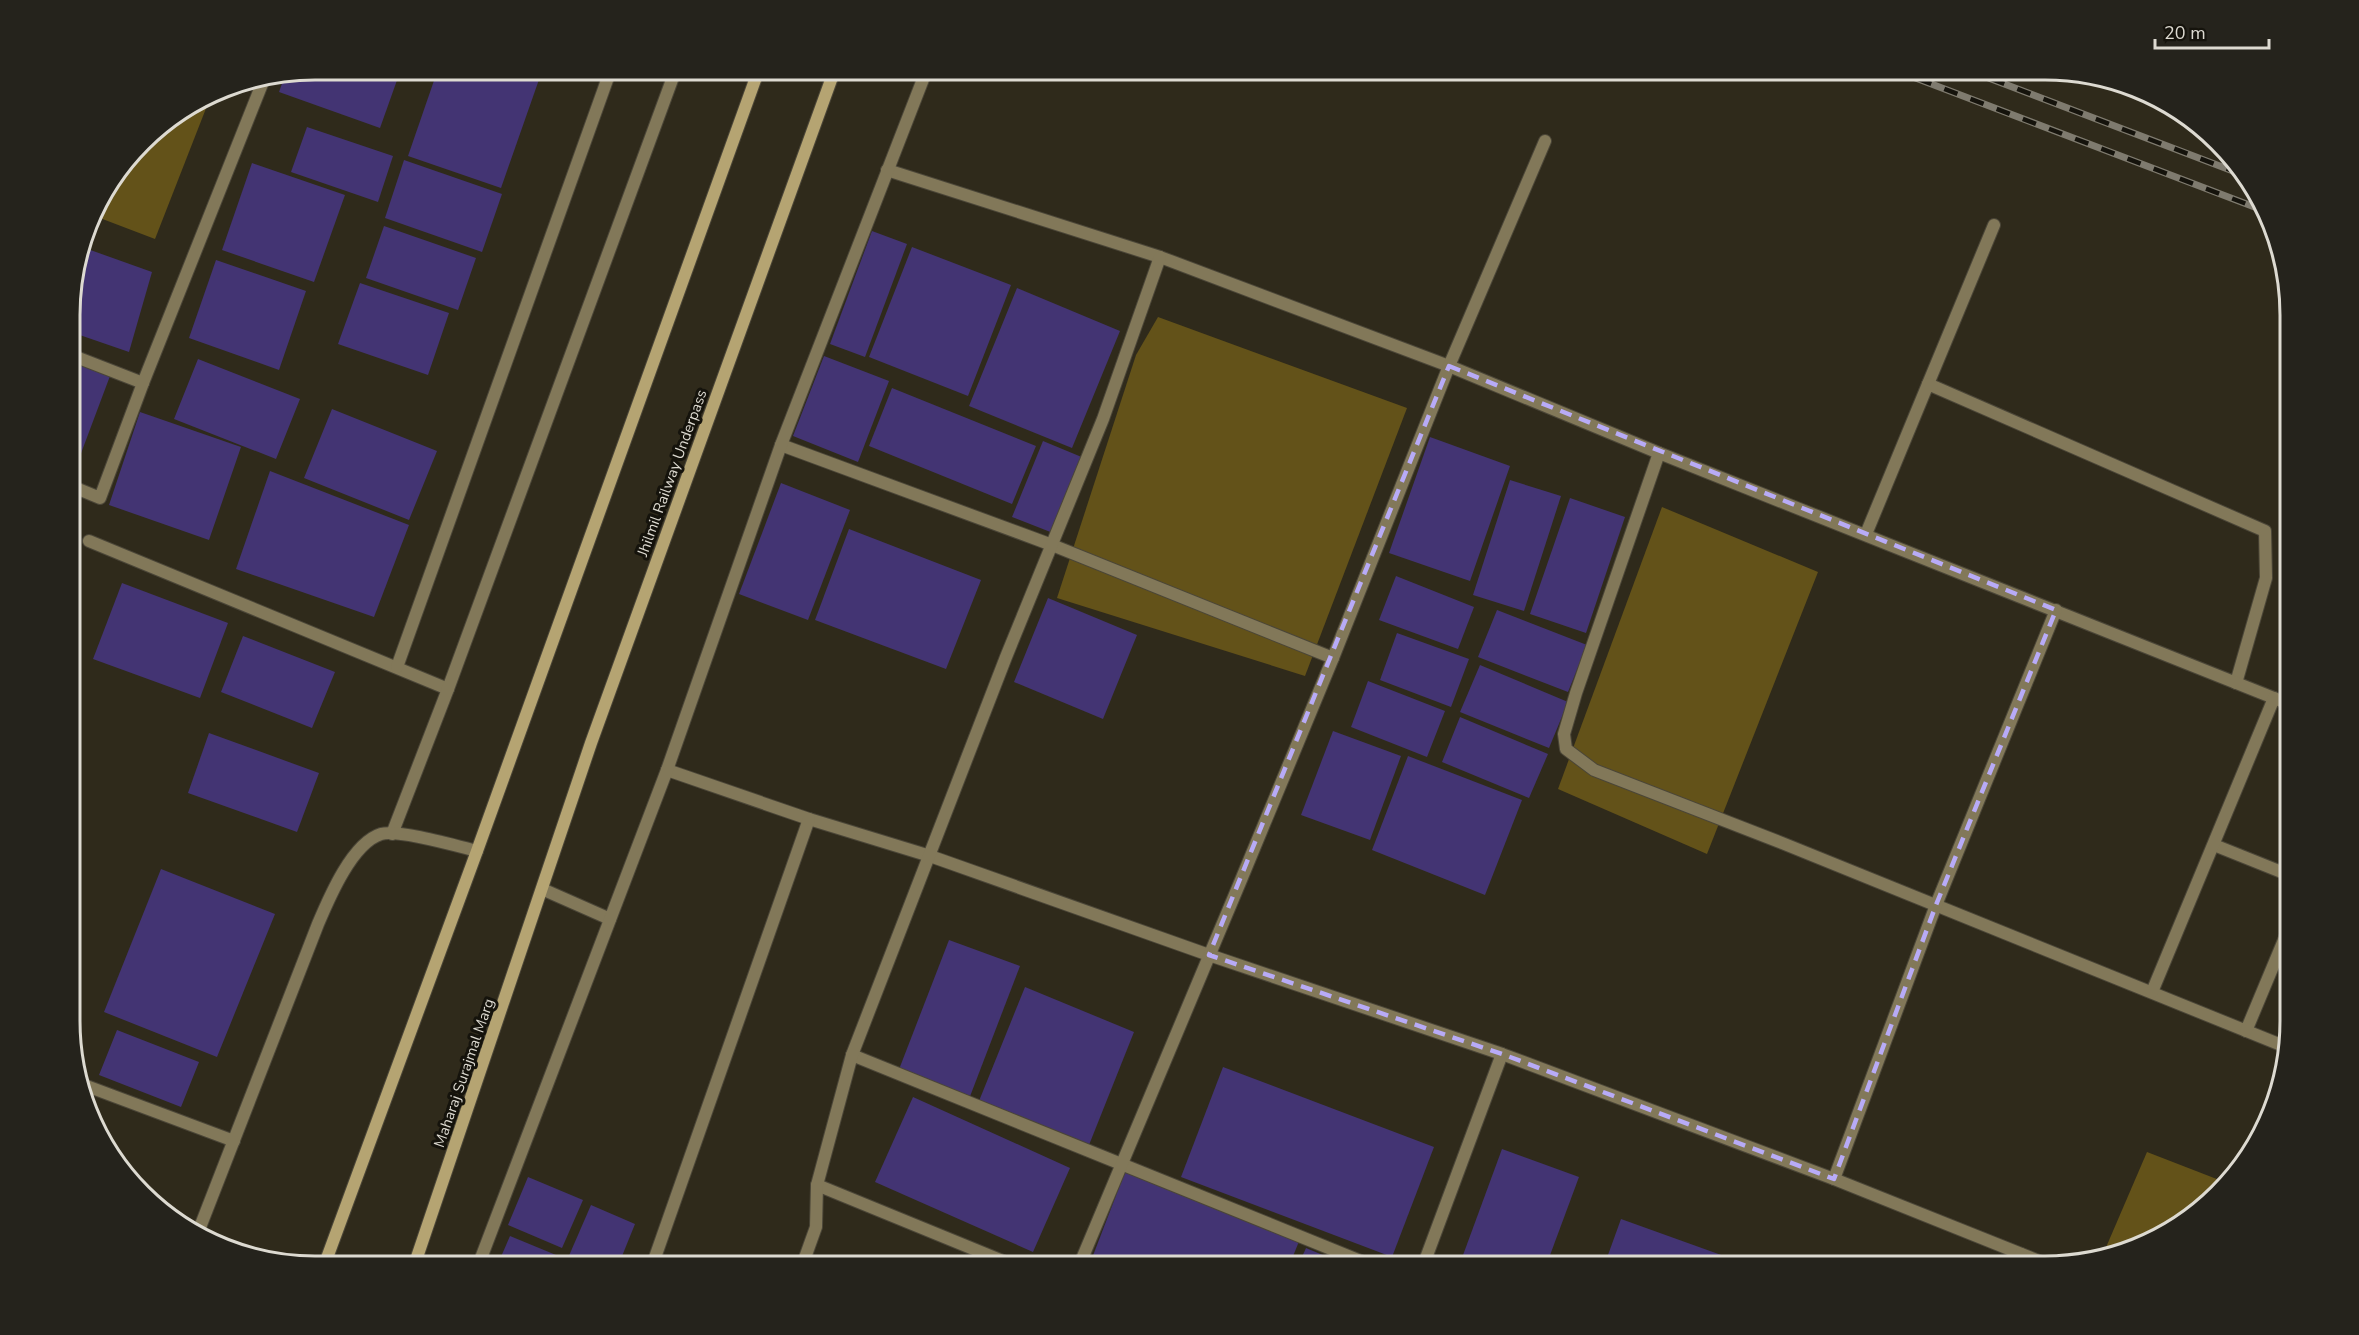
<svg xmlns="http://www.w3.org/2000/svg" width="2359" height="1335" font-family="'Nunito Sans',sans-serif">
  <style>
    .green { fill: #635219 }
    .building { fill: #433473 }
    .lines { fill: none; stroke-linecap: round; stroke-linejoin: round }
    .service-casing { stroke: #4b4638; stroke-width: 14 }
    .minor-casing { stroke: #4b4638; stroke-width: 14 }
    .secondary-casing { stroke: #4b4638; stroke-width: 14 }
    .service { stroke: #827859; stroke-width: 12 }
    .minor { stroke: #827859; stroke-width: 12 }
    .secondary { stroke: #b5a472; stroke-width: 12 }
    .rail-casing { stroke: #7f7b6f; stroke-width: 7 }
    .rail { stroke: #15130c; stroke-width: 4.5; stroke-dasharray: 14; stroke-linecap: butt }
    .marked { fill: none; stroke: #b8abf7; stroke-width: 4.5; stroke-dasharray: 12 8; stroke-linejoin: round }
    .labels { text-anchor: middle; stroke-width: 6; stroke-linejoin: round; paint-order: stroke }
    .street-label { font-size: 15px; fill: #dddad1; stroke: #15130c }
    .rim { fill: none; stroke: #dddad1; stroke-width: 3 }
  </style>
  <rect width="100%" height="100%" fill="#2f2a1b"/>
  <!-- green -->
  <g class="green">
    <polygon points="212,93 155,239 92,215 95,206 152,130"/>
    <polygon points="1158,317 1407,408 1305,676 1057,598 1136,355"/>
    <polygon points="1662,507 1818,572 1707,854 1558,789"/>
    <polygon points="2147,1152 2227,1183 2218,1194 2167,1233 2104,1252"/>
  </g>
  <!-- building -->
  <g class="building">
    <polygon points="315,69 401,69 380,128 279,92 285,75"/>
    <polygon points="438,69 536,69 542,71 501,188 408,156"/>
    <polygon points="307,127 393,156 378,202 291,172"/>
    <polygon points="404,160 502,194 482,252 385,218"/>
    <polygon points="252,163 345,195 314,282 222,250"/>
    <polygon points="384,226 476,258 458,310 366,278"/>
    <polygon points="872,231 907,244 865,357 830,344"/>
    <polygon points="82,247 152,272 129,352 71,332 71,283"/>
    <polygon points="912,247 1011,285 968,396 869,357"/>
    <polygon points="216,260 306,291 279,370 189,338"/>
    <polygon points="360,283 449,313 428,375 338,344"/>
    <polygon points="1017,288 1120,331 1072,448 969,406"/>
    <polygon points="824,356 889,381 858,462 793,436"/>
    <polygon points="198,359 300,399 276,459 174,419"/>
    <polygon points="71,362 110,376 71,480"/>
    <polygon points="892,388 1036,446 1012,504 869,446"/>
    <polygon points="332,409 437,451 409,520 304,478"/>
    <polygon points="140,412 241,447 209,540 109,505"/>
    <polygon points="1430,437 1510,466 1470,581 1389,553"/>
    <polygon points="1043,441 1084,458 1053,533 1012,517"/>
    <polygon points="270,471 409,525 374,617 236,569"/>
    <polygon points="1510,480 1561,496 1524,611 1473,595"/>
    <polygon points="781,483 850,510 808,620 739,594"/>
    <polygon points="1570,498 1625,517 1586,633 1530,614"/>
    <polygon points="849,529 981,580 946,669 815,620"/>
    <polygon points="1396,576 1474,607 1458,649 1379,620"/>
    <polygon points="122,583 228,623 200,698 93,659"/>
    <polygon points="1048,598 1137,635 1103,719 1014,682"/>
    <polygon points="1497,610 1587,645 1568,692 1478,657"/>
    <polygon points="1397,633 1469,659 1451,707 1380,680"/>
    <polygon points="243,636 335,672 312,728 221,692"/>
    <polygon points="1480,665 1568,702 1549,748 1460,712"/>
    <polygon points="1368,681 1445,711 1427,757 1351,727"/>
    <polygon points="1460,717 1548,754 1529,798 1442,762"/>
    <polygon points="1333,731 1401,756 1370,840 1301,815"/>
    <polygon points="209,733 319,773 297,832 188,793"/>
    <polygon points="1408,756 1522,800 1485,895 1372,850"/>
    <polygon points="161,869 275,914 217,1057 104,1012"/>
    <polygon points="949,940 1020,966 969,1099 898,1072"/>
    <polygon points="1025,987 1134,1032 1089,1145 979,1101"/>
    <polygon points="117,1030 199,1062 181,1107 99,1075"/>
    <polygon points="1223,1067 1434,1147 1392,1257 1181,1177"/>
    <polygon points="913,1097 1070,1168 1033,1252 875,1182"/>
    <polygon points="1502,1149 1579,1177 1546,1266 1459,1266"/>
    <polygon points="1125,1172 1300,1239 1289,1266 1089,1266"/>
    <polygon points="528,1177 583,1200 562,1248 508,1225"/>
    <polygon points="591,1205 635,1224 618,1266 587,1266 568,1258"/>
    <polygon points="1621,1219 1749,1265 1749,1266 1604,1266"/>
    <polygon points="510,1236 556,1255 551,1266 497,1266"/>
    <polygon points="1306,1248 1349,1266 1298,1266"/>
    <polygon points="689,1258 708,1266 686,1266"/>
  </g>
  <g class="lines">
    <!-- service casing -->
    <g class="service-casing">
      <g id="service">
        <polyline points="1928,384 1994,225"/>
        <polyline points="1866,534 1928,384 2265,531 2266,578 2236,683"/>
      </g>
    </g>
    <!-- minor casing -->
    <g class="minor-casing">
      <g id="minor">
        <polyline points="887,170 1160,257 1449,366 1659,453 2289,704"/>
        <polyline points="71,355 143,383"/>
        <polyline points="781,445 1052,545 1333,658"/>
        <polyline points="1659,453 1576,693 1564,734 1566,749 1594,770 1782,843 2286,1047"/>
        <polyline points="71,486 100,498 143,383 264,79"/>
        <polyline points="89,541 448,689"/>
        <polyline points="397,667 611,69"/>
        <polyline points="667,770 809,819 930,856 1209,955 1502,1054 1834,1179 2049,1265"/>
        <polyline points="392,834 448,689 676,69"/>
        <polyline points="2214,845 2289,875"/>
        <polyline points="542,889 610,919"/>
        <polyline points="2152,992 2274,698"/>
        <polyline points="2246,1031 2289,928"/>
        <polyline points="852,1055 1373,1266"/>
        <polyline points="84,1085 234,1141"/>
        <polyline points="1834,1179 1936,905 2056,610"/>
        <polyline points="817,1185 1015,1266"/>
        <path d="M197,1235L318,924C329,898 352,843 381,834C398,829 457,846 477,851"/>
        <polyline points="478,1266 667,770 781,445 927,69"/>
        <polyline points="652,1266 809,819"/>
        <polyline points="802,1266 816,1227 817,1185 852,1055 1006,657 1103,419 1160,257"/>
        <polyline points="1079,1266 1241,880 1333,658 1449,366 1545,141"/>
        <polyline points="1423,1266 1502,1054"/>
        <polyline points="2016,1266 2021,1254"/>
      </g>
    </g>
    <!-- secondary casing -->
    <g class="secondary-casing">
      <g id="secondary">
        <polyline points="324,1266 477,851 759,69"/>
        <polyline points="414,1266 591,743 835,69"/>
      </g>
    </g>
    <!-- service -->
    <use href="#service" class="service"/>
    <!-- minor -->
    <use href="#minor" class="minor"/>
    <!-- secondary -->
    <use href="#secondary" class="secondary"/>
    <!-- rail casing -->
    <g class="rail-casing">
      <g id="rail">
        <polyline points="1892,69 2265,211"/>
        <polyline points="1965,69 2246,176"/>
      </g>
    </g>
    <!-- rail -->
    <use href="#rail" class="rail"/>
  </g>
  <!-- marked area -->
  <path class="marked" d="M1449,366L2056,610L1936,905L1834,1179L1502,1054L1209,955Z"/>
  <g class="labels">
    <!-- street labels -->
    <g class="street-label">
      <text transform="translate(672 473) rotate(-70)" y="5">Jhilmil Railway Underpass</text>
      <text transform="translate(464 1073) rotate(-71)" y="5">Maharaj Surajmal Marg</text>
    </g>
  </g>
  <!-- crop -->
  <path d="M0 0H2359V1335H0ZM315 80H2045A235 235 0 0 1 2280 315V1021A235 235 0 0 1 2045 1256H315A235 235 0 0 1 80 1021V315A235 235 0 0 1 315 80Z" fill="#25231c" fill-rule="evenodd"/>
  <path class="rim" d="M315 80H2045A235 235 0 0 1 2280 315V1021A235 235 0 0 1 2045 1256H315A235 235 0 0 1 80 1021V315A235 235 0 0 1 315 80Z"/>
  <!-- scale -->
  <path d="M2155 39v9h114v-9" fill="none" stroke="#dddad1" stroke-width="3"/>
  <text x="2164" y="39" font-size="18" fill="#dddad1" stroke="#15130c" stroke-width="4.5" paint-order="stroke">20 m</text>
</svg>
